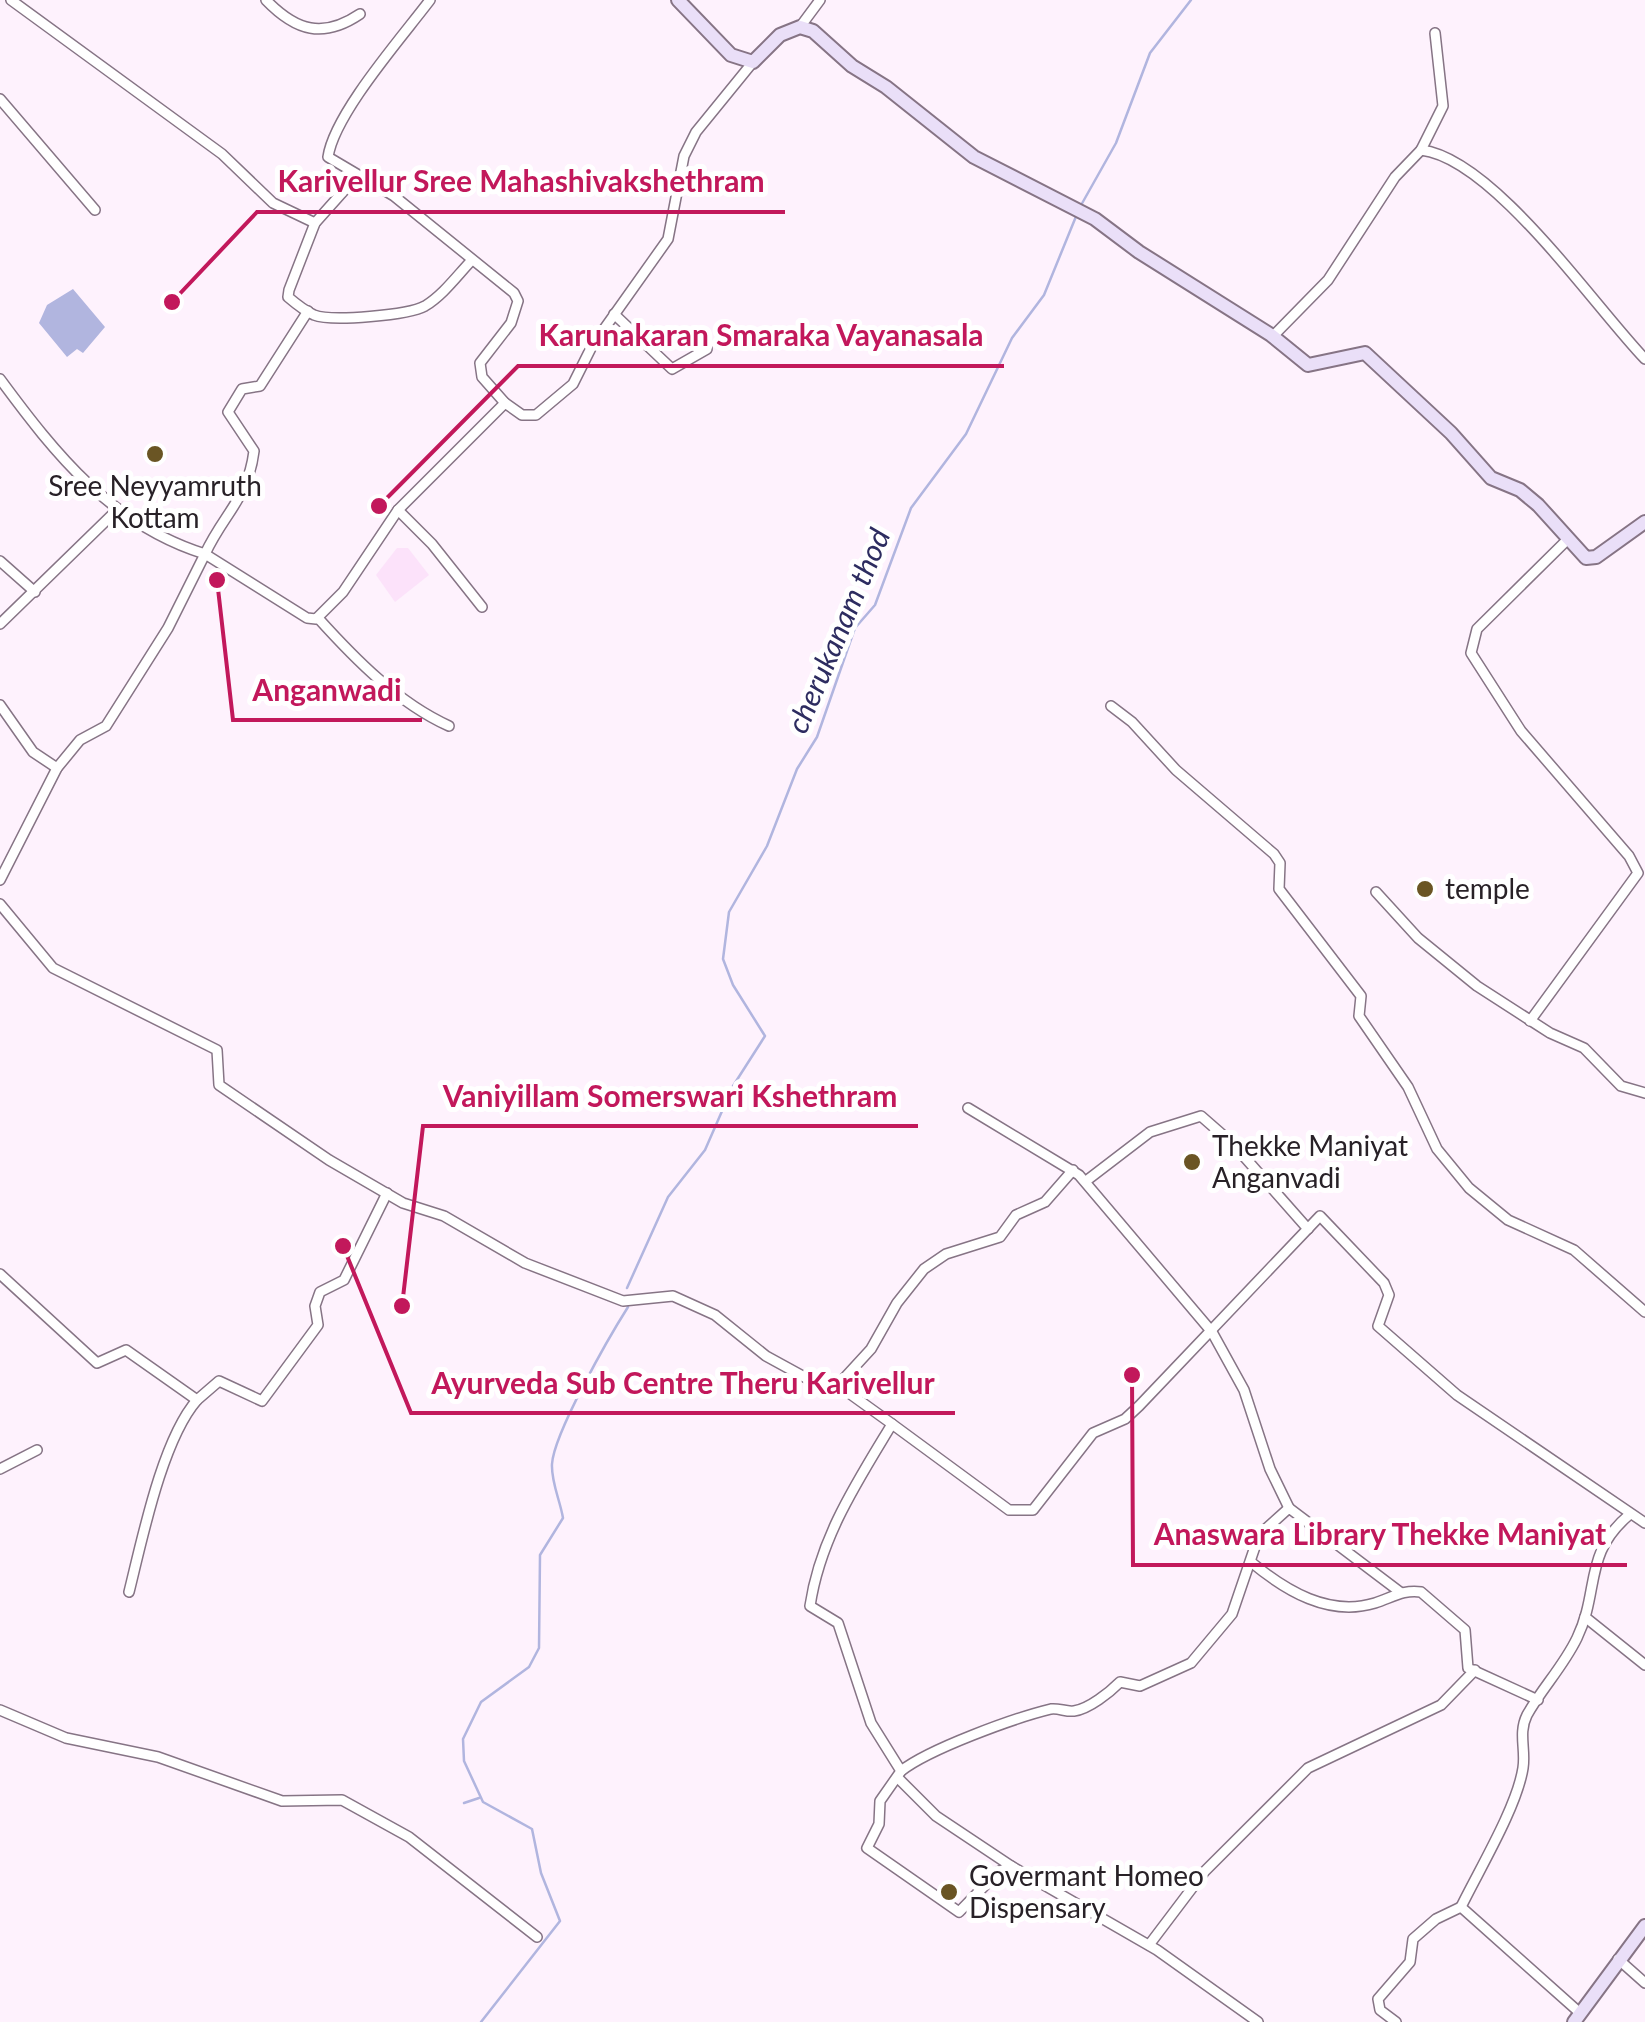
<svg xmlns="http://www.w3.org/2000/svg" width="1645" height="2022" font-family="Lato,sans-serif">
  <style>
    .built { fill: #fce2fa }
    .water { fill: #b1b5df }
    .lines { fill: none; stroke-linecap: round; stroke-linejoin: round }
    .stream { stroke: #b1b5df; stroke-width: 2.5 }
    .street-casing { stroke: #867485; stroke-width: 12 }
    .secondary-casing { stroke: #867485; stroke-width: 16 }
    .street { stroke: #fff; stroke-width: 9 }
    .secondary { stroke: #eadff8; stroke-width: 12 }
    .poi-dot { fill: #6a5524; stroke: #fff; stroke-width: 4 }
    .labels { text-anchor: middle; stroke-width: 10; stroke-linejoin: round; paint-order: stroke }
    .poi-label { font-size: 28px; fill: #282127; stroke: #fff; text-anchor: start }
    .water-label { font-size: 30px; font-style: italic; fill: #2d2c60; stroke: #fff }
    .leader { fill: none; stroke: #c2185b; stroke-width: 4 }
    .callout-dot { fill: #c2185b; stroke: #fff; stroke-width: 4 }
    .callout-label { font-size: 30px; text-anchor: middle; font-weight: bold; fill: #c2185b; stroke: #fff; stroke-width: 10; stroke-linejoin: round; paint-order: stroke }
  </style>
  <rect width="100%" height="100%" fill="#fef2fd"/>
  <!-- built -->
  <polygon class="built" points="397,548 408,548 429,575 395,602 376,575"/>
  <!-- water -->
  <polygon class="water" points="73,289 105,327 83,353 77,349 67,357 39,323 47,305"/>
  <g class="lines">
    <!-- stream -->
    <g class="stream">
      <polyline points="1080,207 1116,143 1150,53 1191,0"/>
      <polyline points="627,1288 668,1197 705,1150 733,1086 765,1036 733,985 723,959 729,912 767,846 797,769 817,737 855,628 875,605 911,508 966,434 1012,338 1044,295 1077,214"/>
      <polyline points="464,1803 479,1798"/>
      <path d="M481,2022L560,1921L541,1873L532,1829L483,1802L464,1761L463,1739L481,1702L529,1667L539,1648L540,1555L563,1518C560,1500 551,1482 552,1464C554,1433 609,1337 628,1307"/>
    </g>
    <!-- street casing -->
    <g class="street-casing">
      <g id="street">
        <polyline points="11,0 222,154 273,203 315,223"/>
        <path d="M266,0C296,31 323,39 360,14"/>
        <path d="M430,0C403,36 334,114 328,157L394,196L514,293L518,301L511,323L480,363L482,377L505,403"/>
        <polyline points="800,27 820,0"/>
        <polyline points="0,99 95,210"/>
        <polyline points="1421,150 1443,106 1435,33"/>
        <path d="M357,176L315,223L289,290L288,297C295,303 305,311 314,315C332,322 409,315 425,306C443,295 456,277 471,261"/>
        <polyline points="614,314 672,369 707,349"/>
        <path d="M1273,336L1328,280L1395,177L1421,150C1493,158 1594,306 1645,359"/>
        <path d="M0,379C56,455 112,525 205,554C224,513 248,499 254,451L228,412L242,389L260,386L308,311"/>
        <polyline points="398,510 432,544 482,607"/>
        <polyline points="0,561 35,592"/>
        <path d="M318,618C355,659 398,703 449,726"/>
        <polyline points="0,624 116,511"/>
        <polyline points="0,705 33,752 57,768"/>
        <polyline points="1111,706 1132,722 1176,770 1274,854 1280,863 1279,889 1361,996 1359,1016 1408,1087 1437,1149 1469,1188 1508,1220 1574,1250 1645,1312"/>
        <polyline points="0,880 57,768 80,740 106,726 168,628 205,554 307,618 316,619 343,592 398,510 505,403 522,415 536,415 573,384 592,346 668,239 684,156 696,132 753,62"/>
        <polyline points="1376,892 1418,938 1477,986 1550,1033 1584,1048 1621,1086 1645,1093"/>
        <path d="M0,904L53,968L217,1050L219,1085L329,1160L403,1203L444,1216L525,1263L623,1301L673,1296L715,1315L766,1356L808,1379L842,1388L892,1424C857,1482 820,1538 810,1606L838,1623L871,1723L901,1771L880,1801L879,1824L867,1848L959,1912L998,1872L1011,1866L1157,1950L1258,2022"/>
        <polyline points="1530,1021 1638,873 1629,856 1521,731 1471,653 1477,629 1566,541"/>
        <polyline points="968,1108 1079,1175 1212,1332 1244,1390 1270,1469 1289,1508"/>
        <polyline points="1086,1181 1150,1132 1201,1116 1233,1144 1308,1229"/>
        <polyline points="0,1274 97,1363 126,1350 197,1400 219,1381 262,1401 318,1325 315,1306 320,1292 344,1280 387,1193"/>
        <polyline points="837,1386 871,1349 897,1303 924,1269 946,1254 1000,1237 1016,1215 1045,1202 1073,1170"/>
        <polyline points="892,1424 1009,1510 1033,1510 1093,1433 1125,1419 1139,1406 1320,1216 1384,1283 1389,1295 1378,1326 1457,1395 1645,1523"/>
        <polyline points="0,1469 37,1450"/>
        <path d="M1251,1562C1286,1591 1329,1617 1375,1603C1391,1598 1404,1589 1421,1592L1465,1630L1468,1668L1538,1700"/>
        <path d="M129,1592C142,1540 162,1440 197,1400"/>
        <polyline points="1585,1617 1645,1665"/>
        <polyline points="0,1710 66,1738 158,1757 282,1801 342,1800 409,1837 537,1937"/>
        <path d="M901,1771C929,1749 1014,1718 1051,1709C1059,1708 1066,1712 1074,1711C1089,1709 1110,1692 1120,1682L1140,1686L1191,1663L1232,1614L1259,1535L1289,1508L1400,1592"/>
        <polyline points="899,1779 936,1816 1011,1866"/>
        <polyline points="1149,1945 1205,1871 1308,1768 1441,1705 1475,1670"/>
        <polyline points="1618,1959 1645,1983"/>
        <path d="M1580,2013L1461,1907C1479,1870 1517,1807 1523,1768C1526,1750 1518,1733 1527,1715C1542,1688 1563,1667 1577,1638C1600,1590 1583,1554 1629,1515"/>
        <polyline points="1396,2022 1380,2010 1378,1999 1410,1962 1413,1939 1436,1919 1461,1907"/>
      </g>
    </g>
    <!-- secondary casing -->
    <g class="secondary-casing">
      <g id="secondary">
        <polyline points="678,0 731,55 753,62 780,35 800,27 813,31 852,66 886,87 974,157 1095,219 1139,252 1271,335 1308,365 1365,353 1451,433 1491,478 1520,490 1538,505 1586,558 1596,557 1645,522"/>
        <polyline points="1574,2022 1645,1926"/>
      </g>
    </g>
    <!-- street -->
    <use href="#street" class="street"/>
    <!-- secondary -->
    <use href="#secondary" class="secondary"/>
  </g>
  <!-- markers -->
  <g class="poi-dot">
    <circle cx="155" cy="454" r="10"/>
    <circle cx="1425" cy="889" r="10"/>
    <circle cx="1192" cy="1162" r="10"/>
    <circle cx="949" cy="1892" r="10"/>
  </g>
  <g class="labels">
    <!-- poi labels -->
    <g class="poi-label">
      <text x="155" y="496" text-anchor="middle">Sree Neyyamruth<tspan x="155" dy="32">Kottam</tspan></text>
      <text x="1445" y="899">temple</text>
      <text x="1212" y="1156">Thekke Maniyat<tspan x="1212" dy="32">Anganvadi</tspan></text>
      <text x="969" y="1886">Govermant Homeo<tspan x="969" dy="32">Dispensary</tspan></text>
    </g>
    <!-- water labels -->
    <g class="water-label">
      <text transform="translate(839 631) rotate(-67)" y="10">cherukanam thod</text>
    </g>
  </g>
  <!-- callouts -->
  <path class="leader" d="M172 302L257 212H785M379 506L518 366H1004M217 580L233 720H422M402 1306L423 1126H918M343 1246L411 1413H955M1132 1375L1133 1565H1627"/>
  <g class="callout-dot">
    <circle cx="172" cy="302" r="10"/>
    <circle cx="379" cy="506" r="10"/>
    <circle cx="217" cy="580" r="10"/>
    <circle cx="402" cy="1306" r="10"/>
    <circle cx="343" cy="1246" r="10"/>
    <circle cx="1132" cy="1375" r="10"/>
  </g>
  <g class="callout-label">
    <text x="521" y="192">Karivellur Sree Mahashivakshethram</text>
    <text x="761" y="346">Karunakaran Smaraka Vayanasala</text>
    <text x="327" y="701">Anganwadi</text>
    <text x="670" y="1107">Vaniyillam Somerswari Kshethram</text>
    <text x="683" y="1394">Ayurveda Sub Centre Theru Karivellur</text>
    <text x="1380" y="1545">Anaswara Library Thekke Maniyat</text>
  </g>
</svg>
